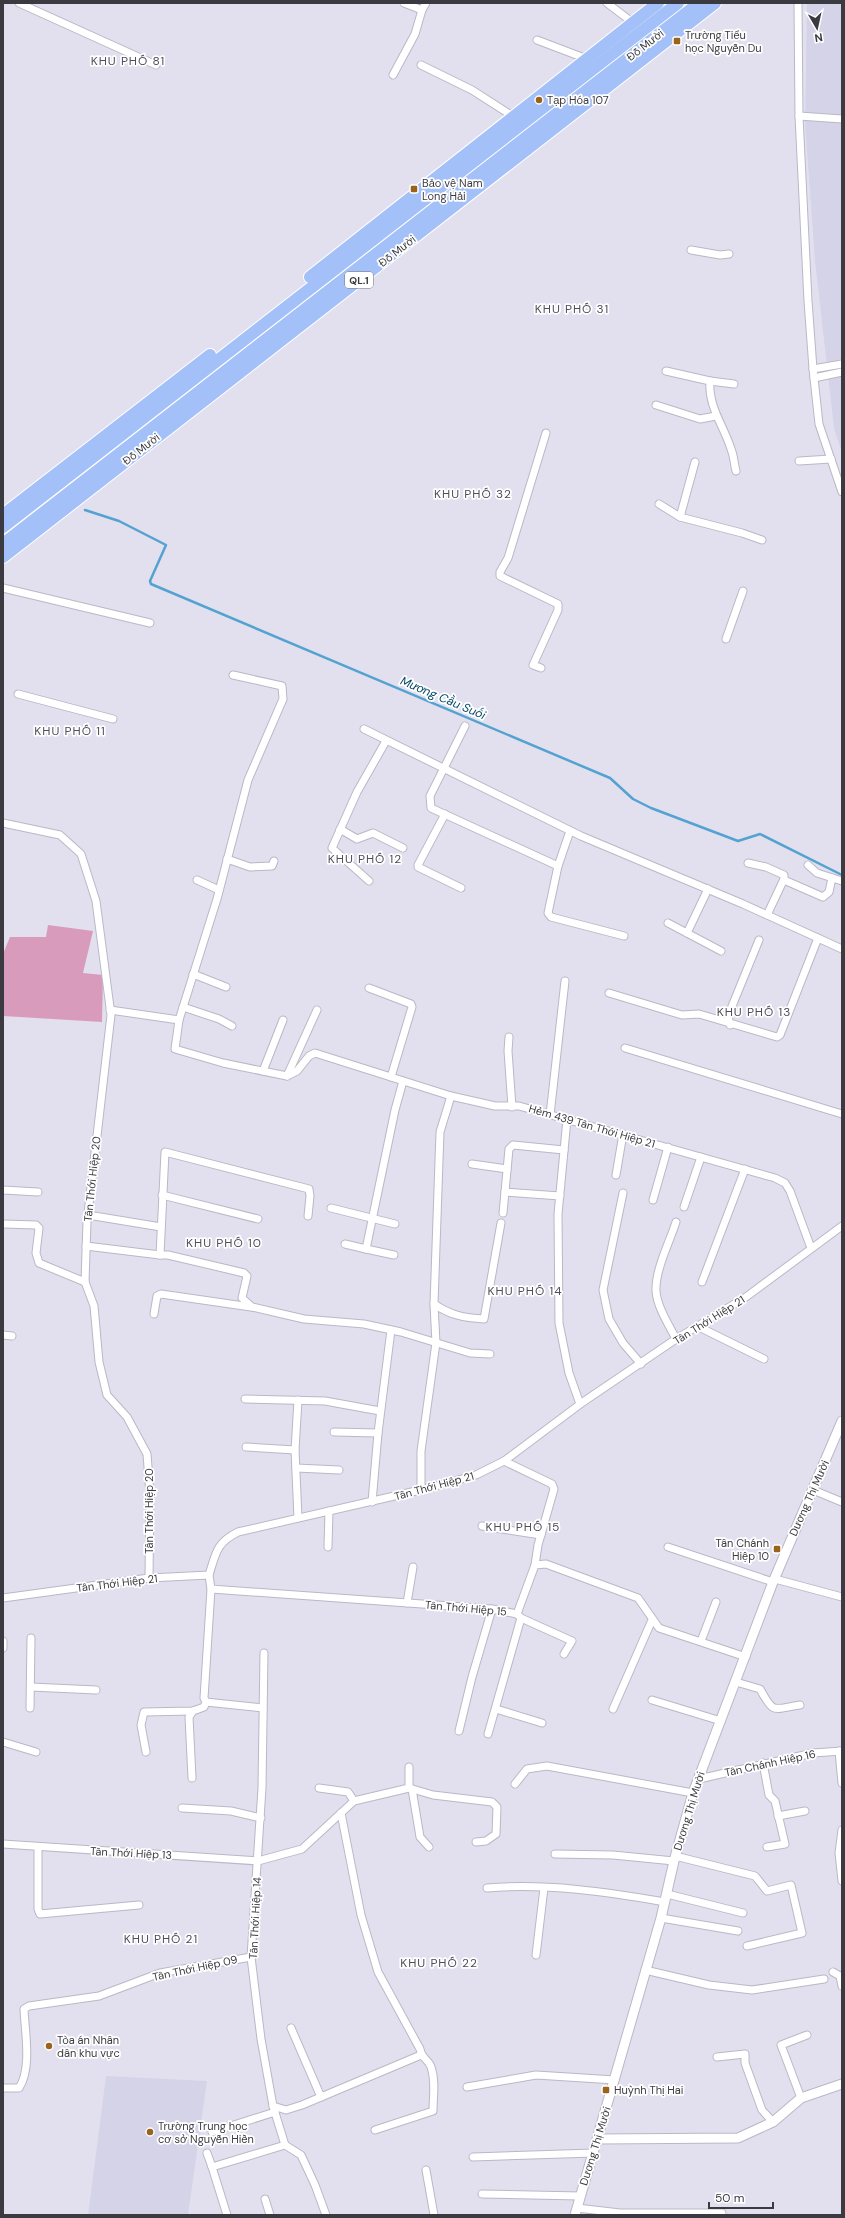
<svg xmlns="http://www.w3.org/2000/svg" width="845" height="2218" font-family="'DM Sans',sans-serif">
  <style>
    .built { fill: #d5d3e8 }
    .green { fill: #d99bbc }
    .lines { fill: none; stroke-linecap: round; stroke-linejoin: round }
    .stream { stroke: #53a2d0; stroke-width: 2.5 }
    .minor-casing { stroke: #b9b8c6; stroke-width: 9 }
    .tertiary-casing { stroke: #b9b8c6; stroke-width: 11 }
    .trunk-casing { stroke: #fff; stroke-width: 14 }
    .minor { stroke: #fff; stroke-width: 7 }
    .tertiary { stroke: #fff; stroke-width: 9 }
    .trunk { stroke: #a4c0f8; stroke-width: 12 }
    .poi-dot { fill: #99631b; stroke: #fff; stroke-width: 1.5 }
    .labels { text-anchor: middle; stroke-width: 3.5; stroke-linejoin: round; paint-order: stroke }
    .shield { fill: #fff; stroke: #767579; stroke-width: 1 }
    .shield-label { font-size: 10px; font-weight: bold; fill: #3b3a40 }
    .poi-label { font-size: 11px; fill: #3b3a40; stroke: #fff; text-anchor: start }
    .street-label { font-size: 11px; fill: #3b3a40; stroke: #fff }
    .neighbourhood-label { font-size: 12px; letter-spacing: 1px; fill: #4f4d59; stroke: #fff }
    .water-label { font-size: 12px; font-style: italic; fill: #064968; stroke: #fff }
  </style>
  <rect width="100%" height="100%" fill="#e2e0ef"/>
  <!-- built -->
  <g class="built">
    <polygon points="807,3 842,3 842,453 834,428 815,261 805,123"/>
    <polygon points="106,2076 207,2081 188,2215 88,2215"/>
  </g>
  <!-- green -->
  <polygon class="green" points="48,925 93,931 83,973 103,975 102,1022 3,1016 3,954 10,937 46,937"/>
  <g class="lines">
    <!-- stream -->
    <polyline class="stream" points="85,510 119,521 166,545 150,581 151,584 610,778 633,799 651,808 738,841 760,834 842,875"/>
    <!-- minor casing -->
    <g class="minor-casing">
      <g id="minor">
        <polyline points="19,3 156,65"/>
        <polyline points="404,3 422,10"/>
        <polyline points="607,3 632,22"/>
        <polyline points="798,3 799,116 808,301 813,369 819,424 842,492"/>
        <polyline points="537,40 587,59"/>
        <polyline points="421,65 472,90 514,117"/>
        <polyline points="393,75 415,34 422,10 426,3"/>
        <polyline points="799,116 842,119"/>
        <polyline points="691,250 720,255 729,254"/>
        <polyline points="813,369 842,364"/>
        <path d="M666,371L710,381C708,407 724,426 731,449C734,456 734,464 736,471"/>
        <polyline points="814,378 842,372"/>
        <polyline points="710,381 734,384"/>
        <polyline points="656,405 700,419 716,416"/>
        <polyline points="799,461 831,459"/>
        <polyline points="659,504 680,517 742,533 762,540"/>
        <polyline points="680,517 695,462"/>
        <polyline points="3,588 150,623"/>
        <polyline points="726,639 743,591"/>
        <polyline points="541,668 533,665 558,610 558,604 500,576 500,572 508,558 546,433"/>
        <polyline points="18,694 113,719"/>
        <polyline points="465,726 430,796 431,808 558,866 548,913 551,917 624,936"/>
        <polyline points="364,729 581,836 743,904 842,949"/>
        <polyline points="445,814 418,865 418,867 461,888"/>
        <polyline points="3,823 60,835 81,854 96,901 111,1015 87,1222 85,1282 94,1306 99,1362 107,1395 127,1417 147,1454 150,1494 149,1578"/>
        <polyline points="340,829 357,839 373,833 403,848"/>
        <polyline points="227,859 250,867 272,866 274,861"/>
        <polyline points="748,863 766,867 784,875 784,879 767,915"/>
        <polyline points="808,865 817,873 842,881"/>
        <polyline points="558,866 570,831"/>
        <polyline points="197,880 219,890"/>
        <polyline points="784,880 823,897 829,892 832,878"/>
        <polyline points="369,881 332,848 357,792 386,741"/>
        <polyline points="668,923 721,951"/>
        <polyline points="687,933 708,889"/>
        <polyline points="193,974 226,987"/>
        <polyline points="369,988 411,1004 412,1007 391,1077"/>
        <polyline points="609,993 682,1015 699,1014 777,1037 780,1035 818,938"/>
        <polyline points="183,1007 219,1019 232,1026"/>
        <polyline points="110,1010 179,1020 217,899 248,780 283,699 282,686 233,675"/>
        <polyline points="179,1020 175,1049 223,1063 287,1076 297,1071 309,1056 315,1053 451,1096 495,1106 519,1106 775,1178 785,1183 790,1191 811,1248"/>
        <polyline points="730,1025 728,1016 759,940"/>
        <polyline points="509,1037 508,1051 512,1107"/>
        <polyline points="625,1048 842,1114"/>
        <polyline points="263,1071 283,1020"/>
        <polyline points="287,1076 317,1010"/>
        <path d="M451,1096L440,1132L434,1304C450,1315 464,1318 484,1319L501,1223"/>
        <polyline points="550,1115 565,981"/>
        <polyline points="567,1119 558,1214 559,1323 569,1373 580,1404"/>
        <polyline points="472,1164 507,1169"/>
        <polyline points="616,1175 623,1134"/>
        <polyline points="3,1190 38,1192"/>
        <polyline points="505,1192 560,1196"/>
        <polyline points="623,1193 603,1290 609,1319 623,1343 641,1364"/>
        <polyline points="162,1195 258,1219"/>
        <polyline points="653,1200 668,1147"/>
        <polyline points="684,1207 701,1157"/>
        <polyline points="331,1208 395,1224"/>
        <polyline points="503,1213 509,1149 513,1145 564,1150"/>
        <polyline points="88,1215 161,1227"/>
        <polyline points="308,1216 310,1196 309,1189 165,1152 160,1255 168,1255 244,1273 247,1276 242,1298 252,1307 304,1319 364,1324 401,1332 470,1353 490,1354"/>
        <polyline points="3,1224 36,1225 39,1228 36,1253 39,1263 85,1282"/>
        <polyline points="345,1244 366,1249"/>
        <polyline points="86,1246 160,1255"/>
        <polyline points="394,1255 366,1249 395,1110 403,1081"/>
        <polyline points="702,1282 745,1169"/>
        <polyline points="154,1314 157,1296 161,1294 251,1307"/>
        <polyline points="699,1327 764,1359"/>
        <polyline points="3,1335 12,1336"/>
        <path d="M676,1339C669,1325 657,1307 656,1291C655,1270 670,1241 676,1222"/>
        <polyline points="245,1399 325,1401 380,1411"/>
        <polyline points="298,1400 295,1450 298,1518"/>
        <polyline points="334,1432 378,1433 391,1330"/>
        <polyline points="246,1447 295,1450"/>
        <polyline points="504,1461 552,1484 554,1489 538,1545 535,1565"/>
        <polyline points="296,1468 339,1470"/>
        <polyline points="421,1489 421,1451 436,1343 434,1304"/>
        <polyline points="813,1490 842,1502"/>
        <polyline points="372,1502 378,1433"/>
        <polyline points="482,1526 541,1535"/>
        <polyline points="328,1547 329,1511"/>
        <polyline points="668,1547 773,1582"/>
        <polyline points="209,1575 211,1589 492,1609 517,1614 535,1565 546,1564 638,1598 659,1628 746,1657"/>
        <polyline points="775,1579 842,1597"/>
        <polyline points="211,1589 204,1698 206,1702 263,1708"/>
        <path d="M3,1598L149,1578L209,1575C216,1553 216,1543 238,1532L429,1488L476,1475L504,1461L583,1402L676,1339L746,1297L842,1226"/>
        <polyline points="407,1603 413,1567"/>
        <polyline points="521,1618 572,1641 564,1654"/>
        <polyline points="701,1641 716,1602"/>
        <polyline points="3,1648 3,1641"/>
        <polyline points="264,1653 262,1788 251,1957 261,2039 273,2106 285,2145 301,2155 315,2185 326,2215"/>
        <path d="M736,1682L760,1689C774,1715 773,1709 800,1705"/>
        <polyline points="31,1687 96,1690"/>
        <polyline points="652,1700 721,1721"/>
        <polyline points="30,1708 31,1638"/>
        <polyline points="496,1709 542,1723"/>
        <polyline points="613,1709 652,1620"/>
        <polyline points="459,1731 472,1677 492,1609"/>
        <polyline points="488,1734 521,1618 517,1614"/>
        <polyline points="3,1742 36,1752"/>
        <polyline points="839,1751 842,1783"/>
        <polyline points="146,1752 141,1725 144,1712 193,1711 204,1707 206,1702"/>
        <polyline points="763,1763 769,1795 775,1801 785,1844 767,1847"/>
        <polyline points="192,1778 189,1717 193,1711"/>
        <polyline points="699,1779 813,1753 842,1751"/>
        <polyline points="515,1784 527,1769 547,1766 693,1793"/>
        <polyline points="319,1788 348,1792 354,1801"/>
        <polyline points="409,1788 433,1795 492,1802 497,1807 496,1834 486,1841 476,1842"/>
        <polyline points="412,1789 420,1837 429,1847"/>
        <polyline points="182,1808 231,1811 261,1818"/>
        <path d="M341,1813L361,1915L378,1972L420,2049C421,2058 429,2060 431,2067C436,2081 433,2097 433,2111L375,2130"/>
        <polyline points="778,1816 805,1811"/>
        <polyline points="842,1830 839,1853 842,1881"/>
        <polyline points="3,1844 258,1861 302,1849 354,1801 409,1788 409,1767"/>
        <polyline points="38,1848 38,1909 40,1914 139,1905"/>
        <polyline points="555,1854 613,1855 674,1861"/>
        <polyline points="675,1856 755,1876 767,1891 791,1885 802,1933 747,1946"/>
        <path d="M487,1888C547,1883 607,1892 665,1902"/>
        <polyline points="667,1894 743,1913"/>
        <polyline points="661,1918 738,1931"/>
        <polyline points="536,1955 544,1888"/>
        <polyline points="645,1970 709,1985 752,1990 824,1979"/>
        <polyline points="833,1972 840,1976 842,1986"/>
        <polyline points="291,2028 321,2097"/>
        <polyline points="717,2057 745,2054 745,2063 762,2110 773,2122"/>
        <polyline points="467,2087 536,2075 615,2080"/>
        <path d="M3,2088H19C32,2069 25,2032 24,2009L29,2006L99,1996L160,1973L251,1957"/>
        <polyline points="801,2098 781,2045 807,2035"/>
        <polyline points="273,2106 286,2110 302,2105 421,2055"/>
        <polyline points="212,2132 275,2112"/>
        <polyline points="207,2153 212,2167"/>
        <polyline points="473,2157 594,2153"/>
        <polyline points="426,2170 434,2215"/>
        <polyline points="482,2194 580,2196"/>
        <polyline points="265,2199 270,2215"/>
        <polyline points="577,2208 620,2213 722,2213"/>
        <polyline points="227,2215 212,2167 285,2145"/>
      </g>
    </g>
    <!-- tertiary casing -->
    <g class="tertiary-casing">
      <g id="tertiary">
        <polyline points="598,2139 738,2138 773,2122 801,2098 842,2084"/>
        <polyline points="575,2215 661,1918 674,1861 693,1793 773,1582 842,1421"/>
      </g>
    </g>
    <!-- trunk casing -->
    <g class="trunk-casing">
      <g id="trunk">
        <polyline points="310,277 658,3"/>
        <polyline points="3,515 210,355"/>
        <polyline points="3,527 678,3"/>
        <polyline points="3,544 699,3"/>
        <polyline points="3,557 715,3"/>
      </g>
    </g>
    <!-- minor -->
    <use href="#minor" class="minor"/>
    <!-- tertiary -->
    <use href="#tertiary" class="tertiary"/>
    <!-- trunk -->
    <use href="#trunk" class="trunk"/>
  </g>
  <!-- markers -->
  <g class="poi-dot">
    <rect x="673" y="37" width="8" height="8" rx="2"/>
    <circle cx="539" cy="100" r="4"/>
    <rect x="410" y="185" width="8" height="8" rx="2"/>
    <rect x="773" y="1545" width="8" height="8" rx="2"/>
    <circle cx="49" cy="2046" r="4"/>
    <rect x="602" y="2086" width="8" height="8" rx="2"/>
    <circle cx="150" cy="2132" r="4"/>
  </g>
  <g class="labels">
    <!-- shield labels -->
    <rect class="shield" x="345" y="272" width="28" height="16" rx="3"/>
    <g class="shield-label">
      <text x="359" y="284">QL.1</text>
    </g>
    <!-- poi labels -->
    <g class="poi-label">
      <text x="685" y="39">Trường Tiểu<tspan x="685" dy="13">học Nguyễn Du</tspan></text>
      <text x="547" y="104">Tạp Hóa 107</text>
      <text x="422" y="187">Bảo vệ Nam<tspan x="422" dy="13">Long Hải</tspan></text>
      <text x="769" y="1547" text-anchor="end">Tân Chánh<tspan x="769" dy="13">Hiệp 10</tspan></text>
      <text x="57" y="2044">Tòa án Nhân<tspan x="57" dy="13">dân khu vực</tspan></text>
      <text x="614" y="2094">Huỳnh Thị Hai</text>
      <text x="158" y="2130">Trường Trung học<tspan x="158" dy="13">cơ sở Nguyễn Hiền</tspan></text>
    </g>
    <!-- street labels -->
    <g class="street-label">
      <text transform="translate(645 45) rotate(-38)" y="4">Đỗ Mười</text>
      <text transform="translate(397 251) rotate(-38)" y="4">Đỗ Mười</text>
      <text transform="translate(141 449) rotate(-38)" y="4">Đỗ Mười</text>
      <text transform="translate(592 1126) rotate(16)" y="4">Hẻm 439 Tân Thới Hiệp 21</text>
      <text transform="translate(92 1179) rotate(-84)" y="4">Tân Thới Hiệp 20</text>
      <text transform="translate(709 1320) rotate(-32)" y="4">Tân Thới Hiệp 21</text>
      <text transform="translate(434 1486) rotate(-15)" y="4">Tân Thới Hiệp 21</text>
      <text transform="translate(809 1498) rotate(-66)" y="4">Dương Thị Mười</text>
      <text transform="translate(149 1511) rotate(-90)" y="4">Tân Thới Hiệp 20</text>
      <text transform="translate(117 1583) rotate(-7)" y="4">Tân Thới Hiệp 21</text>
      <text transform="translate(466 1608) rotate(5)" y="4">Tân Thới Hiệp 15</text>
      <text transform="translate(770 1763) rotate(-12)" y="4">Tân Chánh Hiệp 16</text>
      <text transform="translate(689 1811) rotate(-73)" y="4">Dương Thị Mười</text>
      <text transform="translate(131 1853) rotate(3)" y="4">Tân Thới Hiệp 13</text>
      <text transform="translate(255 1918) rotate(-87)" y="4">Tân Thới Hiệp 14</text>
      <text transform="translate(195 1968) rotate(-12)" y="4">Tân Thới Hiệp 09</text>
      <text transform="translate(595 2146) rotate(-73)" y="4">Dương Thị Mười</text>
    </g>
    <!-- neighbourhood labels -->
    <g class="neighbourhood-label">
      <text x="128" y="65">KHU PHỐ 81</text>
      <text x="572" y="313">KHU PHỐ 31</text>
      <text x="473" y="498">KHU PHỐ 32</text>
      <text x="70" y="735">KHU PHỐ 11</text>
      <text x="365" y="863">KHU PHỐ 12</text>
      <text x="754" y="1016">KHU PHỐ 13</text>
      <text x="224" y="1247">KHU PHỐ 10</text>
      <text x="525" y="1295">KHU PHỐ 14</text>
      <text x="523" y="1531">KHU PHỐ 15</text>
      <text x="161" y="1943">KHU PHỐ 21</text>
      <text x="439" y="1967">KHU PHỐ 22</text>
    </g>
    <!-- water labels -->
    <g class="water-label">
      <text transform="translate(443 698) rotate(23)" y="4">Mương Cầu Suối</text>
    </g>
  </g>
  <!-- border -->
  <rect width="845" height="2218" fill="none" stroke="#3b3a40" stroke-width="8"/>
  <!-- north arrow -->
  <g transform="translate(817 28) rotate(171)" stroke="#ffffff" stroke-width="3" paint-order="stroke">
  <path d="M0-3L7 15L0 10L-7 15Z" fill="#3b3a40"/>
  <text y="-6" font-size="11" font-weight="bold" text-anchor="middle" fill="#3b3a40">N</text>
  </g>
  <!-- scale -->
  <path d="M709 2202v6h64v-6" fill="none" stroke="#3b3a40" stroke-width="2"/>
  <text x="715" y="2202" font-size="12" fill="#3b3a40" stroke="#ffffff" stroke-width="3" paint-order="stroke">50 m</text>
</svg>
